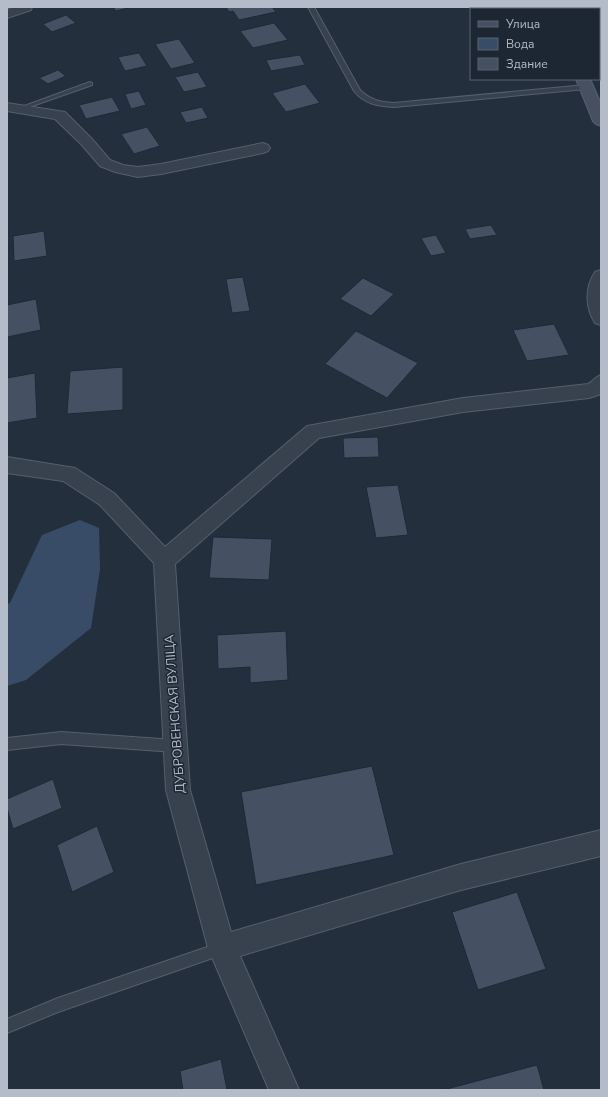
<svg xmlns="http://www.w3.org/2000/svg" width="608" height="1097" font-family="'Nunito Sans',sans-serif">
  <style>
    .water { fill: #394c67 }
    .building { fill: #455162; stroke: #1f2835 }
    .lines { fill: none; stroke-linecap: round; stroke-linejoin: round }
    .service-casing { stroke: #565f6c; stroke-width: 2 }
    .minor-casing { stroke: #565f6c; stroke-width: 2 }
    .secondary-casing { stroke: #565f6c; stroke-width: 2 }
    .service { fill: #38414e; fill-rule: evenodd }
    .minor { fill: #38414e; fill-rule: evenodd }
    .secondary { fill: #465061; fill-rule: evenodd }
    .labels { text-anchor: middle; stroke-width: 3; stroke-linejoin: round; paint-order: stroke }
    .street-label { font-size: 13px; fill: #b4bcc9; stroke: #1d2633 }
  </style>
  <rect width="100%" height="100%" fill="#242f3e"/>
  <!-- water -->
  <polygon class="water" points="80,520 99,528 100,569 91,628 26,680 7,686 7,604 10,603 42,535"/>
  <!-- building -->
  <g class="building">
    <polygon points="113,7 132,7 116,11"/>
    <polygon points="226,7 272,7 276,12 239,20 233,11 229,12"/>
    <polygon points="66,15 76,23 52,32 43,24"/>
    <polygon points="274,23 288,40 253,48 240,31"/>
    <polygon points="179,39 195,63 171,69 155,44"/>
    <polygon points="139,53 147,66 125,71 118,57"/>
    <polygon points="300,55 305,65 271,71 266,60"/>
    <polygon points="58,70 66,76 48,84 39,78"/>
    <polygon points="198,72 207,87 184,92 175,77"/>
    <polygon points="305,84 320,103 286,112 272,93"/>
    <polygon points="139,91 146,105 131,109 125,94"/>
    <polygon points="112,97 120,111 86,119 79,105"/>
    <polygon points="202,107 208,118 186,123 180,112"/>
    <polygon points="147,127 160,146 134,154 121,134"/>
    <polygon points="491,225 497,235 470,239 465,229"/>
    <polygon points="44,231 47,256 14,261 13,236"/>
    <polygon points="436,235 446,253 431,256 421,238"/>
    <polygon points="243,277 250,311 232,313 226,279"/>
    <polygon points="363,278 394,294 371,316 340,299"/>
    <polygon points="36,299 41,330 7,337 7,305"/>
    <polygon points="554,324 569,355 527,361 513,330"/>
    <polygon points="356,331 418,363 387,398 325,364"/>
    <polygon points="123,367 123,410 67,414 70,371"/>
    <polygon points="35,373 37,418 7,423 7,378"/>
    <polygon points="378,437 379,457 344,458 343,438"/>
    <polygon points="398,485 408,535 376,538 366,487"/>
    <polygon points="213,537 272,539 269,580 209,578"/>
    <polygon points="286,631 288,680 250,683 250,667 218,669 217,635"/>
    <polygon points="372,766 394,855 256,885 241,792"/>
    <polygon points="53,779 62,808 13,829 7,808 7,799"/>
    <polygon points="97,826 114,872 72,892 57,845"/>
    <polygon points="517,892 546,969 478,990 452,912"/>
    <polygon points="221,1059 227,1090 183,1090 180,1071"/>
    <polygon points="537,1065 544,1090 443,1090"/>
  </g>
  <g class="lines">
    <!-- service casing -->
    <g class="service-casing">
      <g id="service">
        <path d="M308,7H314L360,90C370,100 380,102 394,103L586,85L589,87L586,89L394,107C378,106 364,104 354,91Z"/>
        <polygon points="90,82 92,83 92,85 21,110 16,109"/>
        <polygon points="61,732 175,740 179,742 181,746 179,750 175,752 61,744 7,750 7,738"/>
        <polygon points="222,942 227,943 228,948 227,953 58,1012 7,1033 7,1019 58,998"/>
      </g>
    </g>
    <!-- minor casing -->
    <g class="minor-casing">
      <g id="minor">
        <polygon points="14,7 32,7 31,10 7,18 7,10"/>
        <polygon points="7,103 65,112 92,139 110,160 123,165 138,167 161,164 263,143 268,145 270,148 268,151 263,153 161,174 138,177 115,172 100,166 82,145 55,119 7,111"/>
        <path d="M601,270V325L595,323C585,307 585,287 595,272Z"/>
        <path d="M601,375V394L589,398L463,412L319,438L175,564L190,790L231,932L461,864L601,830V856L461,890L240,956L299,1090H269L208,948L166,790L154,563L100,505L63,481L7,473V457L75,468L114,493L165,547L307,426L463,398L588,384C593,382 593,378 601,375Z"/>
      </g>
    </g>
    <!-- secondary casing -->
    <g class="secondary-casing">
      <g id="secondary">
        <polygon points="545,7 559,7 560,9 546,9"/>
        <polygon points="576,79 590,79 601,104 601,126 596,124 593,121"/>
      </g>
    </g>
    <!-- service -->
    <use href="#service" class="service"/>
    <!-- minor -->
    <use href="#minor" class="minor"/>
    <!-- secondary -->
    <use href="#secondary" class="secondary"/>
  </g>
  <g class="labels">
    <!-- street labels -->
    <g class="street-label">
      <text transform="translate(174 714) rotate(-94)" y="5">ДУБРОВЕНСКАЯ ВУЛІЦА</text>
    </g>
  </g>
  <!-- border -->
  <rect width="608" height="1097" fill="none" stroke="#b4bcc9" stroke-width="16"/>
  <!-- legend -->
  <rect x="470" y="8" width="130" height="72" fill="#1d2633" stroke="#59626f"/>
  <rect x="478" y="21" width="20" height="6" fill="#465061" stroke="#59626f"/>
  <text x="506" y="28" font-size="12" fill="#b4bcc9">Улица</text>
  <rect x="478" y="38" width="20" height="12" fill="#394c67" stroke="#59626f"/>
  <text x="506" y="48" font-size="12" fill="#b4bcc9">Вода</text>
  <rect x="478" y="58" width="20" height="12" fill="#455162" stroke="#59626f"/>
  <text x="506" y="68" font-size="12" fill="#b4bcc9">Здание</text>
</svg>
